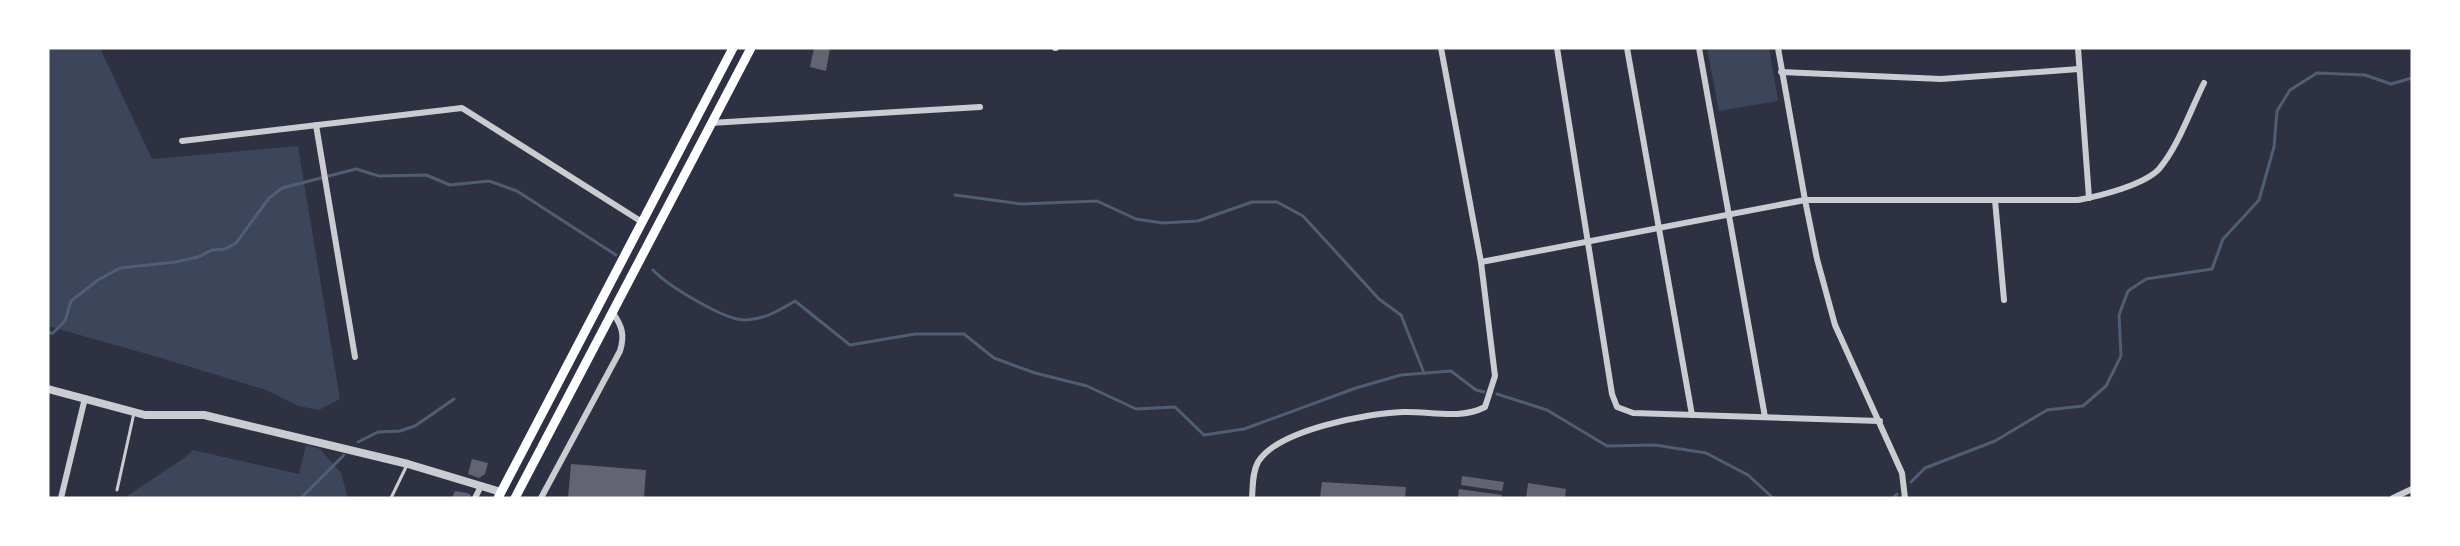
<svg xmlns="http://www.w3.org/2000/svg" width="2460" height="546" font-family="'Fira Sans Condensed',sans-serif">
  <style>
    .green { fill: #3c4559 }
    .lines { fill: none; stroke-linecap: round; stroke-linejoin: round }
    .stream { stroke: #4f5d75; stroke-width: 3 }
    .building { fill: #626471 }
    .service { stroke: #caccd0; stroke-width: 3 }
    .minor { stroke: #caccd0; stroke-width: 6 }
    .tertiary { stroke: #caccd0; stroke-width: 8 }
    .trunk { stroke: #fff; stroke-width: 9 }
  </style>
  <rect width="100%" height="100%" fill="#2d3142"/>
  <!-- green -->
  <g class="green">
    <polygon points="48,48 100,48 152,159 298,146 340,399 319,410 298,406 266,390 161,358 48,326"/>
    <polygon points="1707,48 1769,48 1778,101 1719,111"/>
    <polygon points="306,445 320,449 341,473 348,498 124,498 187,456 193,450 299,474"/>
  </g>
  <g class="lines">
    <!-- stream -->
    <g class="stream">
      <polyline points="955,195 1021,204 1097,201 1136,219 1163,223 1198,221 1252,202 1277,202 1303,216 1379,299 1401,315 1424,373"/>
      <path d="M653,270C668,286 727,322 747,320C765,319 780,310 795,301L850,345L915,334H964L994,358L1035,373L1087,386L1136,409L1175,407L1204,435L1244,429L1356,388L1401,375L1451,371L1476,390L1484,392"/>
      <polyline points="48,333 53,333 65,321 71,301 98,280 120,268 176,262 198,257 212,250 225,249 236,243 269,198 282,188 356,169 379,176 426,175 450,185 489,181 517,191 616,255"/>
      <polyline points="1497,394 1547,410 1607,446 1655,445 1706,453 1748,475 1773,498"/>
      <polyline points="358,442 378,432 400,431 415,426 454,399"/>
      <polyline points="1911,482 1925,468 1995,441 2047,410 2083,406 2106,386 2121,356 2119,315 2128,291 2146,279 2212,269 2223,239 2259,200 2274,147 2277,111 2290,90 2317,73 2365,75 2391,84 2412,78"/>
      <polyline points="301,498 344,455"/>
      <polyline points="1893,498 1897,494"/>
    </g>
  </g>
  <!-- building -->
  <g class="building">
    <polygon points="814,48 830,48 826,71 810,67"/>
    <polygon points="472,459 488,463 485,474 479,478 468,474"/>
    <polygon points="571,464 646,470 644,498 568,498"/>
    <polygon points="1462,476 1504,482 1502,491 1461,485"/>
    <polygon points="1322,482 1406,487 1405,498 1320,498"/>
    <polygon points="1528,483 1566,489 1565,498 1526,498"/>
    <polygon points="1459,489 1502,495 1501,498 1458,498"/>
    <polygon points="455,491 467,493 471,495 470,498 452,498"/>
  </g>
  <g class="lines">
    <!-- service -->
    <g class="service">
      <polyline points="117,490 134,413"/>
      <polyline points="391,498 407,465"/>
    </g>
    <!-- minor -->
    <g class="minor">
      <polyline points="1055,48 1056,48"/>
      <polyline points="1557,48 1612,394 1617,407 1633,413 1880,421"/>
      <polyline points="1627,48 1692,415"/>
      <polyline points="1699,48 1765,417"/>
      <polyline points="1778,48 1805,200 1817,259 1835,325 1902,473 1905,498"/>
      <polyline points="2078,48 2089,198"/>
      <polyline points="1781,72 1941,79 2079,69"/>
      <polyline points="711,123 980,107"/>
      <polyline points="316,125 355,357"/>
      <polyline points="182,141 462,108 642,222"/>
      <polyline points="1995,200 2004,300"/>
      <path d="M1481,262L1805,200H2078C2100,196 2144,185 2159,169C2178,147 2191,109 2204,83"/>
      <polyline points="61,498 85,398"/>
      <polyline points="475,498 481,486"/>
      <path d="M541,498L620,351C625,335 622,326 613,313"/>
      <path d="M1252,498C1253,486 1252,473 1258,462C1277,430 1368,413 1403,412C1430,411 1460,420 1485,407L1495,376L1481,262L1441,48"/>
      <polyline points="2393,498 2412,489"/>
    </g>
    <!-- tertiary -->
    <polyline class="tertiary" points="48,389 145,415 204,415 408,464 501,492"/>
    <!-- trunk -->
    <g class="trunk">
      <polyline points="498,498 733,48"/>
      <polyline points="515,498 751,48"/>
    </g>
  </g>
  <!-- border -->
  <rect width="2460" height="546" fill="none" stroke="#ffffff" stroke-width="99"/>
</svg>
